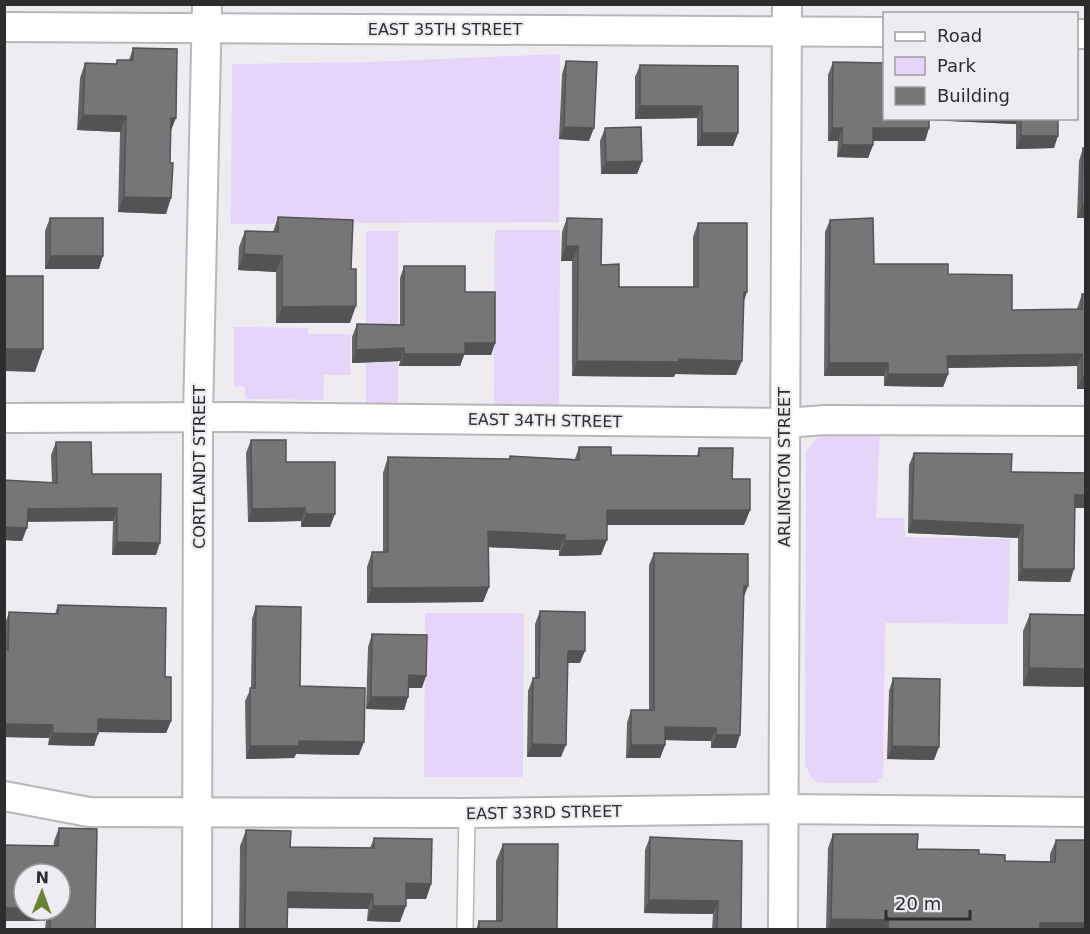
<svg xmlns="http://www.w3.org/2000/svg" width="1090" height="934" font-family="'DejaVu Sans',sans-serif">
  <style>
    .green { fill: #e4d5f9 }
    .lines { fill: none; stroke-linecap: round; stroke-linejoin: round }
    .lane-casing { stroke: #b7b6b9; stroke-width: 18 }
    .street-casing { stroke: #b7b6b9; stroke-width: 32 }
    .lane { stroke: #fff; stroke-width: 15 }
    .street { stroke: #fff; stroke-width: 28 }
    .wall { fill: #656567 }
    .shaded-wall { fill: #535254 }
    .building { fill: #767578; stroke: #535254; stroke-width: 1.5 }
    .labels { text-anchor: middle; stroke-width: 4.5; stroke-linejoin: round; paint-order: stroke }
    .street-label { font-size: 16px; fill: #2d2c2e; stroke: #eeecf0 }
  </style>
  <rect width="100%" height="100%" fill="#eeecf0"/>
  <!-- green -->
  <g class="green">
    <polygon points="560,54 559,222 231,224 232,64 371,62"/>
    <polygon points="495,230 560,230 559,406 494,405"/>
    <rect x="366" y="231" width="32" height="175"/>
    <polygon points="234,327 308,328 308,334 351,334 350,375 324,375 323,400 245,399 245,387 234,386"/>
    <polygon points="833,431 880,432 876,518 904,518 905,537 1010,539 1008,624 885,623 883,779 878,779 878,783 819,783 813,780 805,765 806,451 816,439"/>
    <polygon points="425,613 524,613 523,777 424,777"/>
  </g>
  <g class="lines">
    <!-- lane casing -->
    <g class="lane-casing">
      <polyline id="lane" points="465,930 467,813"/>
    </g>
    <!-- street casing -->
    <g class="street-casing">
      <g id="street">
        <polyline points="4,27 884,32"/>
        <polyline points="1076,34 1086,34"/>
        <polyline points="4,418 236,417 784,423 826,420 1086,421"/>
        <polyline points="4,796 89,812 467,813 784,809 1086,812"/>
        <polyline points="197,930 198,417 207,4"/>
        <polyline points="783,930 787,4"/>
      </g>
    </g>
    <!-- lane -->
    <use href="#lane" class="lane"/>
    <!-- street -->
    <use href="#street" class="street"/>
  </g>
  <!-- wall -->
  <g class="wall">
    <polygon points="133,48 171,131 166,214 118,212 120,132 77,130 80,78 85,63 116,64 117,60 129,60"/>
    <polygon points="566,61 589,141 559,139 562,74"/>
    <polygon points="833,62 885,118 1058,118 1054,148 1016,149 1016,124 929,120 929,128 925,141 873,141 873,145 868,158 837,157 838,141 828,141 828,75"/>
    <polygon points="640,65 738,66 738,133 733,146 697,146 697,118 635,119 635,77"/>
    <polygon points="605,128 642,161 637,174 601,174 600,141"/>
    <polygon points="1083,148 1086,148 1086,218 1077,218 1079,161"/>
    <polygon points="278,217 350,323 276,323 276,272 238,270 239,247 245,231 273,232"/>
    <polygon points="50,218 99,269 45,269 45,231"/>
    <polygon points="567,218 601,265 619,287 693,287 693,237 698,223 743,303 736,375 675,374 674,377 572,376 572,261 561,261 562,232"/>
    <polygon points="830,220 874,264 948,274 1012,310 1077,309 1082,294 1086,389 1077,389 1077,366 947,368 948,374 943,387 884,386 884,376 824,376 825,232"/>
    <polygon points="404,266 465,292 495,343 491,355 464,355 460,366 399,366 400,361 352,363 352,337 357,324 400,325 400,278"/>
    <polygon points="251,440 286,462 330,527 301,527 301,521 248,522 246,453"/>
    <polygon points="56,442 92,474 156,555 112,555 113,521 27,521 22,541 4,540 4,480 52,483 51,455"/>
    <polygon points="579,447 611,455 697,456 699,448 732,479 750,510 744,525 607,525 601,555 559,556 559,550 489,547 489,587 483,602 367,603 367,567 372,552 383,552 383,473 388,457 509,459 510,456 575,459"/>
    <polygon points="914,453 1011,472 1086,473 1086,508 1075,508 1070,582 1018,581 1018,538 908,533 909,465"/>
    <polygon points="654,553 744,597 736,748 711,748 711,741 665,740 665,745 660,758 626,758 627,723 631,710 649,710 649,565"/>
    <polygon points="58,605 165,677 171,721 166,733 98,732 94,746 48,745 49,738 4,737 5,624 9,612 55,614"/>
    <polygon points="256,606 300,686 359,755 296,754 294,758 246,759 245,701 251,688 252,619"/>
    <polygon points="540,611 580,663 567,663 561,757 527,757 528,691 533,678 535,678 535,624"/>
    <polygon points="1030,614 1086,615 1086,687 1023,686 1023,631"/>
    <polygon points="372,634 422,688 409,688 408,697 404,710 366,709 368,647"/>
    <polygon points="893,678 934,760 887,759 889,691"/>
    <polygon points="59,828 95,930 45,930 54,841"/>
    <polygon points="246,830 290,847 370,848 374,838 431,884 426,899 406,899 400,922 367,921 368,909 288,908 287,930 239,930 240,846"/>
    <polygon points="833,834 917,849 979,854 1005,861 1050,862 1050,854 1056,840 1086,930 826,930 828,848"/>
    <polygon points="650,837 742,841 741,930 712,930 713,914 644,913 645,850"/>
    <polygon points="503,844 557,930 476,930 479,921 496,921 496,861"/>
  </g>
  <!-- shaded-wall -->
  <g class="shaded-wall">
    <polygon points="640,106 702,106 697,118 635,119"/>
    <polygon points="83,115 126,116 120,132 77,130"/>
    <polygon points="171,118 176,118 170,133"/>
    <polygon points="925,118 1018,118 1016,124 925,120"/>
    <polygon points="564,127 594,128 589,141 559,139"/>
    <polygon points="832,128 842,128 838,141 828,141"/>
    <polygon points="873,128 929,128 925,141 868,141"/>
    <polygon points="702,133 738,133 733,146 697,146"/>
    <polygon points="1021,136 1058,136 1054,148 1016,149"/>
    <polygon points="842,145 873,145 868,158 837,157"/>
    <polygon points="642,161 637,174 601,174 606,162"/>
    <polygon points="124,197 171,198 166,214 118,212"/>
    <polygon points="1082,205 1086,205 1086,218 1077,218"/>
    <polygon points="566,246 578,246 572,261 561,261"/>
    <polygon points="244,254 282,256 276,272 238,270"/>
    <polygon points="50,256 103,256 99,269 45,269"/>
    <polygon points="744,292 747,292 742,307"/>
    <polygon points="356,306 350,323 276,323 282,307"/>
    <polygon points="465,343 495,343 491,355 464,355 460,366 399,366 404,354"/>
    <polygon points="404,348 400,361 352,363 356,350"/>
    <polygon points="4,349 43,349 35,372 4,371"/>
    <polygon points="1082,354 1077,366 942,368 947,356"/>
    <polygon points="679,359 742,361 736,375 675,374 674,377 572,376 577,361"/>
    <polygon points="829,363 888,363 884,376 824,376"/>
    <polygon points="888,374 948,374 943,387 884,386"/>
    <polygon points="1082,376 1086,376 1086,389 1077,389"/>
    <polygon points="1075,495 1086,495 1086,508 1071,508"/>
    <polygon points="117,508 113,521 23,522 28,509"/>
    <polygon points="305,508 301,521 248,522 252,509"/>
    <polygon points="607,510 750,510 744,525 602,525"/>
    <polygon points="306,514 335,514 330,527 301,527"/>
    <polygon points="912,520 1023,525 1018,538 908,533"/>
    <polygon points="4,527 27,528 22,541 4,540"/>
    <polygon points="488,531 565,535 559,550 483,547"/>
    <polygon points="607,540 601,555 559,556 565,541"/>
    <polygon points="117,542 160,543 156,555 112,555"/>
    <polygon points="1022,569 1074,569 1070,582 1018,581"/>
    <polygon points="744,586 748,586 743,599"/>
    <polygon points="489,587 483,602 367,603 372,588"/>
    <polygon points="568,651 585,651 580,663 563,663"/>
    <polygon points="1029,668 1086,669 1086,687 1023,686"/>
    <polygon points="409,675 426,676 422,688 404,688"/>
    <polygon points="371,697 408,697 404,710 366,709"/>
    <polygon points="98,719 171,721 166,733 94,732"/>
    <polygon points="4,724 53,725 49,738 4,737"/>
    <polygon points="665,727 716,728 711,741 660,740"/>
    <polygon points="53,733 98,734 94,746 48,745"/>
    <polygon points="716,735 740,735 736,748 711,748"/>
    <polygon points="299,741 364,742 359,755 296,754 294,758 246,759 250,746"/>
    <polygon points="532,744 566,745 561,757 527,757"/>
    <polygon points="631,745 665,745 660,758 626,758"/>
    <polygon points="892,746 939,747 934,760 887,759"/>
    <polygon points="406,883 431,884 426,899 400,899"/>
    <polygon points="288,892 373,894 368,909 283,908"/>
    <polygon points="649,900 718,901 713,914 644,913"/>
    <polygon points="373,906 406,906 400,922 367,921"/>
    <polygon points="4,908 24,908 24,910 49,910 45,921 4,921"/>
    <polygon points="831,919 888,920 885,930 828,930"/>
    <polygon points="1040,923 1086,923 1086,930 1038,930"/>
  </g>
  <!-- building -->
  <g class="building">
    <polygon points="133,48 177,49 176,118 171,118 170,163 173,163 171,198 124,197 126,116 83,115 85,63 117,64 117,60 133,60"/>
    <polygon points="566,61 597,62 594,128 564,127"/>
    <polygon points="833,62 885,63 885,118 929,118 929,128 873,128 873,145 842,145 842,128 832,128"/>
    <polygon points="640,65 738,66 738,133 702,133 702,106 640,106"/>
    <rect x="1021" y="118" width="37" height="18"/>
    <polygon points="641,127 642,161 606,162 605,128"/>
    <polygon points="1083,148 1086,148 1086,205 1082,205"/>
    <polygon points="278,217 353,220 351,269 356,269 356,306 282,307 282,256 244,254 245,231 278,232"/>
    <rect x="50" y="218" width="53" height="38"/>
    <polygon points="567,218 602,219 601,265 619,264 619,287 698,287 698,223 747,223 747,292 744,292 742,361 679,359 679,362 577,361 578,246 566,246"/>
    <polygon points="873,218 874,264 948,264 948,274 1012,275 1012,310 1082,309 1082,294 1086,294 1086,376 1082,376 1082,354 947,356 948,374 888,374 888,363 829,363 830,220"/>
    <polygon points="404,266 465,266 465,292 495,292 495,343 465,343 465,354 404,354 404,348 356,350 357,324 404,325"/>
    <rect x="4" y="276" width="39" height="73"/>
    <polygon points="251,440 286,440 286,462 335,462 335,514 306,514 305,508 252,509"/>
    <polygon points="56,442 91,442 92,474 161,474 160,543 117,542 117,508 28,509 27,528 4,527 4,480 57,483"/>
    <polygon points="579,447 611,447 611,455 699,456 699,448 733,448 732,479 750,479 750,510 607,510 607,540 565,541 565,535 488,531 489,587 372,588 372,552 388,552 388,457 510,459 510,456 579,460"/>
    <polygon points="914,453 1012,454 1011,472 1086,473 1086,495 1075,495 1074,569 1022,569 1023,525 912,520"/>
    <polygon points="654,553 748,554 748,586 744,586 740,735 716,735 716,728 665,727 665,745 631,745 631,710 654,710"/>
    <polygon points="58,605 166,608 165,677 171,677 171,721 98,719 98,734 53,733 53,725 4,724 4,650 8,650 9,612 58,614"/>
    <polygon points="256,606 301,607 300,686 365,688 364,742 299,741 299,746 250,746 250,688 255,688"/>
    <polygon points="540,611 585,612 585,651 568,651 566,745 532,744 533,678 539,678"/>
    <polygon points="1030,614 1086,615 1086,669 1029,668"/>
    <polygon points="372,634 427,635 426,676 409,675 408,697 371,697"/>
    <polygon points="893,678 940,679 939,747 892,746"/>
    <polygon points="59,828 97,829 95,930 50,930 50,910 60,910 60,874 24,874 24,908 4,908 4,845 58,846"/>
    <polygon points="246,830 291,831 290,847 374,848 374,838 432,839 431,884 406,883 406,906 373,906 373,894 288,892 287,930 245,930"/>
    <polygon points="833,834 918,834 917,849 979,850 979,854 1005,855 1005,861 1055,862 1056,840 1086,840 1086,923 1040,923 1040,930 888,930 888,920 831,919"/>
    <polygon points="650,837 742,841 741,930 717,930 718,901 649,900"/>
    <polygon points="503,844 558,844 557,930 479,930 479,921 502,921"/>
  </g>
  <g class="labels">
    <!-- street labels -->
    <g class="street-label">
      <text x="445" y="35">EAST 35TH STREET</text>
      <text transform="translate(545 420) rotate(1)" y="6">EAST 34TH STREET</text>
      <text transform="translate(199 467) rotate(-90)" y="6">CORTLANDT STREET</text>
      <text transform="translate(784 467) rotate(-90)" y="6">ARLINGTON STREET</text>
      <text transform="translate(544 812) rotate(-1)" y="6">EAST 33RD STREET</text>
    </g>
  </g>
  <!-- border -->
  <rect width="1090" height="934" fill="none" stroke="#2d2c2e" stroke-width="12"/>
  <!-- legend -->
  <rect x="883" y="12" width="195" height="108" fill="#eeecf0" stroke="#a19fa2" stroke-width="1.5"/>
  <rect x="895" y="32" width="30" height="9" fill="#ffffff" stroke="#a19fa2" stroke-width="1.5"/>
  <text x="937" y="42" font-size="18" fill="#2d2c2e">Road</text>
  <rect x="895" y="57" width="30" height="18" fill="#e4d5f9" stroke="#a19fa2" stroke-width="1.5"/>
  <text x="937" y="72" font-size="18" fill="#2d2c2e">Park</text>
  <rect x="895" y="87" width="30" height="18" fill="#767578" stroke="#a19fa2" stroke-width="1.5"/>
  <text x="937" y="102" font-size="18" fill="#2d2c2e">Building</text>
  <!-- north arrow -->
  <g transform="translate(42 892) rotate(1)"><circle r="28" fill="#eeecf0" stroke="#a19fa2" stroke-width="1.5"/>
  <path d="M0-4.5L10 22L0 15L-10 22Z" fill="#698235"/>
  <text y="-9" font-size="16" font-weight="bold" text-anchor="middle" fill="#2d2c2e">N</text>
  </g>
  <!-- scale -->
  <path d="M886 910v9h84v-9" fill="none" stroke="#2d2c2e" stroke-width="3"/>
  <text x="895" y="910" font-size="18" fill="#2d2c2e" stroke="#eeecf0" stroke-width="4.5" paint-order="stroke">20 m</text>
</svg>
